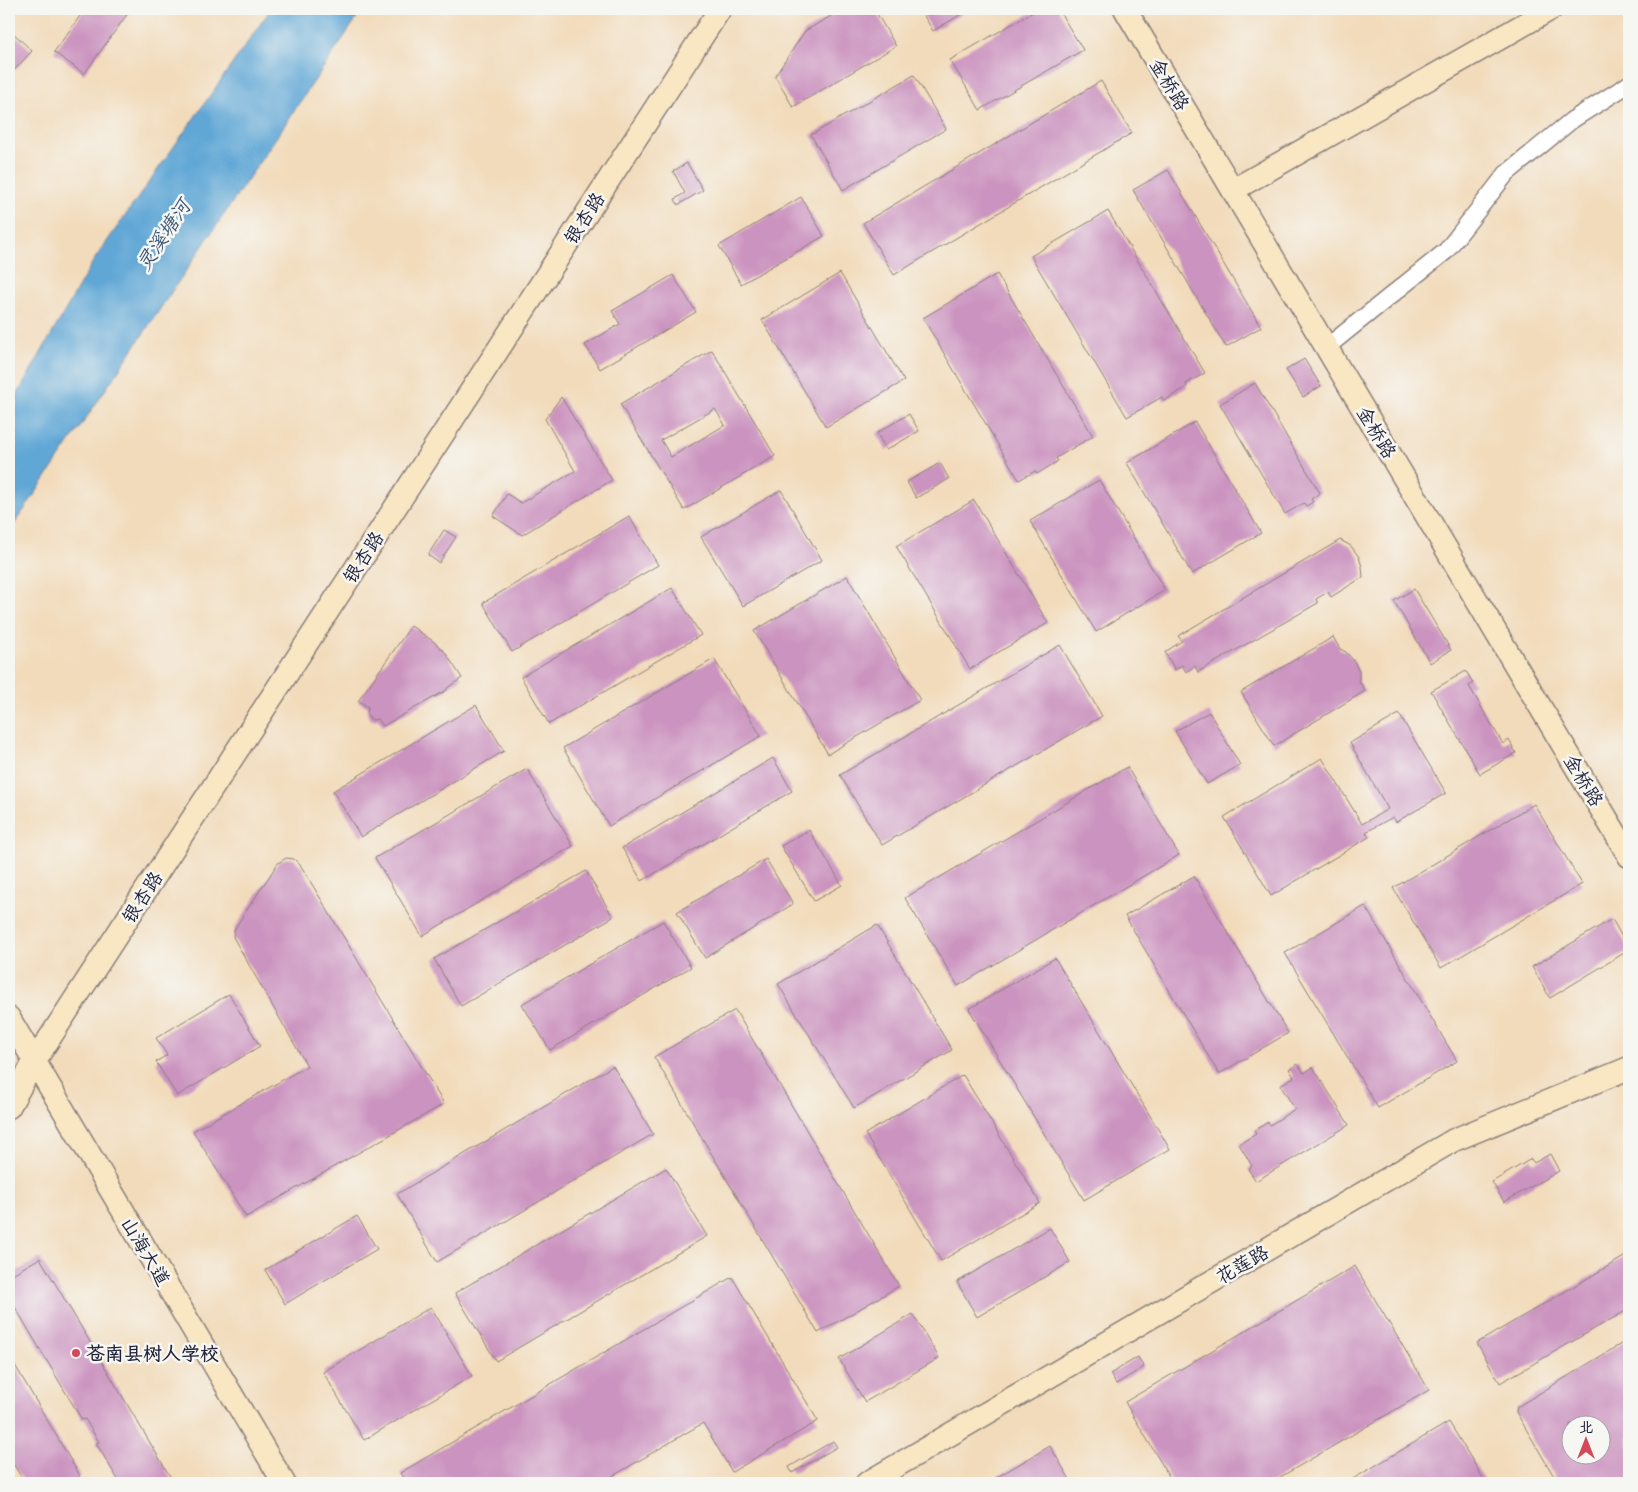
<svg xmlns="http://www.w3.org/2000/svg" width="1638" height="1492" font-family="'Comic Neue','LXGW WenKai TC',sans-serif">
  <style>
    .water { fill: #60a7d6; stroke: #416488 }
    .building { fill: #cb93bf; fill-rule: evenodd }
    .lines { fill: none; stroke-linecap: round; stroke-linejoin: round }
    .street-casing { stroke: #8a7e7b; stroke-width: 19 }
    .secondary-casing { stroke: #8a7e7b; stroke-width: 25 }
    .street { stroke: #fff; stroke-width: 16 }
    .secondary { stroke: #f9e7c3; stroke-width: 22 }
    .poi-dot { fill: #d1495b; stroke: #f6f6f2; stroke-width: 2 }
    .labels { text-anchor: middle; stroke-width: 5; stroke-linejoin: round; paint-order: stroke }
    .street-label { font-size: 19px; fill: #22223b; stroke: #f6f6f2 }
    .poi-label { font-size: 19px; font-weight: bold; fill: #22223b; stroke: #f6f6f2; text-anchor: start }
    .water-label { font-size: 20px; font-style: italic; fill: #3b5779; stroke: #f6f6f2 }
  </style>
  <rect width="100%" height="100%" fill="#f6f6f2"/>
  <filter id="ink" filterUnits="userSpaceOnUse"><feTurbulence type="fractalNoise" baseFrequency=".02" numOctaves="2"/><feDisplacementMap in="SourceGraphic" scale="10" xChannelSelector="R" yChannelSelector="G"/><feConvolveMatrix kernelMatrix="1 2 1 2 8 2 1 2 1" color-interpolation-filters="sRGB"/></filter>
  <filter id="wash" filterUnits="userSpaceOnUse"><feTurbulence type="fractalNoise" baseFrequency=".0096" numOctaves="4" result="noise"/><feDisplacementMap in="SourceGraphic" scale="20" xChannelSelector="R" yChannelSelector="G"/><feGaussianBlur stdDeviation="1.12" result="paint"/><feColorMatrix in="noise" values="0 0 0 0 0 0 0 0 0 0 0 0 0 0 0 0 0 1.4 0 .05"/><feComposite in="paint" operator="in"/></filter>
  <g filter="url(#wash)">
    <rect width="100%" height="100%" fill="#f2dbbb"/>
    <!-- water -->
    <polygon class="water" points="271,9 363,9 9,532 9,409 94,260"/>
    <g id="blocks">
      <!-- building -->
      <g class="building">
        <polygon points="85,9 131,9 84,74 54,52"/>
        <polygon points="843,9 874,9 896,46 793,107 775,76 805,31"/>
        <polygon points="920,9 970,9 933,31"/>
        <polygon points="1038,9 1058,9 1083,50 980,110 950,60"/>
        <polygon points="9,29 32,51 9,76"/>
        <polygon points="914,75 946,129 843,190 811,135"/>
        <polygon points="1101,81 1132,133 894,275 863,223"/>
        <polygon points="687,163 703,190 678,205 675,199 685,193 673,171"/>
        <polygon points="1168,170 1261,327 1226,347 1133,190"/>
        <polygon points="801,197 824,236 741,284 719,246"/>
        <polygon points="1108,211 1205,373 1186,384 1187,387 1164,401 1162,397 1127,417 1031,256"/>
        <polygon points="840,273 904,381 826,427 762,320"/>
        <polygon points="997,274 1093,436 1056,458 1058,461 1037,474 1035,471 1019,480 923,318"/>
        <polygon points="673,275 696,312 600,369 585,345 620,324 612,311"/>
        <path d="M712,350L775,456L684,510L620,404ZM715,409L725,425L671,457L661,440Z"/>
        <polygon points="1304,359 1321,386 1303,397 1286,370"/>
        <polygon points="1255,383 1320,493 1311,499 1313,502 1306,506 1304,503 1285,514 1220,404"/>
        <polygon points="561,397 612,480 522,535 493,516 507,494 521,503 575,471 545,419"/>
        <polygon points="909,414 919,431 886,450 877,433"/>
        <polygon points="1195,422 1261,533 1192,574 1127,463"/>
        <polygon points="940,463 949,479 916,498 907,482"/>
        <polygon points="1099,480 1165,590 1096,632 1030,521"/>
        <polygon points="781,490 822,560 743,606 701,537"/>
        <polygon points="974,500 1048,623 970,669 896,546"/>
        <polygon points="629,516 658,565 512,652 483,603"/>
        <polygon points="444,530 456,537 439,563 428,555"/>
        <polygon points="1340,540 1351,546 1359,557 1362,567 1363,577 1331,597 1328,592 1316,599 1318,603 1198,672 1195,666 1186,672 1182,665 1175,670 1165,652 1182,641 1178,636"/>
        <polygon points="847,576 920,700 828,754 754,631"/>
        <polygon points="672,588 701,635 549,724 521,677"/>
        <polygon points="1414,589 1451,650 1430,663 1394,601"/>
        <polygon points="411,626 433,641 445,652 462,678 447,688 447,690 383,726 378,719 373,720 370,719 367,714 368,707 358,701"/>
        <polygon points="1333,637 1340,649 1346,652 1354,661 1359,672 1359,681 1365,691 1274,746 1241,692"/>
        <polygon points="1060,645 1102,716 882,845 840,775"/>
        <polygon points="714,659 761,736 609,826 563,748"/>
        <polygon points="1466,671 1473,683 1469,686 1503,744 1509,740 1516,753 1480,774 1431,691"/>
        <polygon points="476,705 504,751 361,837 333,791"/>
        <polygon points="1209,712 1240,765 1207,784 1175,731"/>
        <polygon points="1399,714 1446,793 1396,822 1393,817 1366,832 1369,837 1271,896 1224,817 1322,758 1362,824 1388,809 1350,743"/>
        <polygon points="773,758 792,791 642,881 622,848"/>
        <polygon points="1127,767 1179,855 958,986 905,898"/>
        <polygon points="527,769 573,846 422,936 375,858"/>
        <polygon points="1534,804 1582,884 1441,968 1393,888"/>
        <polygon points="809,830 842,885 814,901 781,846"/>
        <polygon points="286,858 294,859 301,866 444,1104 246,1217 193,1131 307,1066 233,937 235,928 278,863"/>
        <polygon points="766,859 793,904 705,958 677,912"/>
        <polygon points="586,871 613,917 461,1006 434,959"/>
        <polygon points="1194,876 1288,1033 1219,1074 1125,916"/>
        <polygon points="1365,906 1457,1061 1378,1108 1285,953"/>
        <polygon points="1612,919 1629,950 1550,998 1532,967"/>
        <polygon points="663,921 691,967 550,1050 522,1004"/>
        <polygon points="877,925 952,1050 854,1108 778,984"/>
        <polygon points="1055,958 1170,1149 1084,1200 969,1009"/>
        <polygon points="229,994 260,1046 177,1096 156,1062 167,1055 156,1038"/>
        <polygon points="735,1010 899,1286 818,1333 654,1057"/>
        <polygon points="1298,1064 1304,1073 1313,1067 1349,1125 1256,1181 1248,1169 1252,1166 1239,1144 1256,1134 1254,1131 1268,1122 1270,1125 1295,1109 1280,1085 1294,1077 1289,1069"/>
        <polygon points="613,1066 653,1134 437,1262 397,1194"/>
        <polygon points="963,1075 1040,1203 941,1261 865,1134"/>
        <polygon points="1550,1154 1559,1171 1504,1202 1492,1182 1531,1159 1534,1163"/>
        <polygon points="666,1168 707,1236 496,1361 455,1293"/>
        <polygon points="357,1216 377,1249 285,1304 265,1270"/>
        <polygon points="1050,1228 1070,1262 977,1317 957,1282"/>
        <polygon points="1629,1254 1629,1309 1500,1383 1477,1343"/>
        <polygon points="40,1258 174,1483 120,1483 96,1443 99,1442 85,1419 82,1420 9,1297 9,1276"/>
        <polygon points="1355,1266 1429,1390 1270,1483 1173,1483 1125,1402"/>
        <polygon points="732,1277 818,1421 732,1472 703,1423 601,1483 406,1483 400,1473"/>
        <polygon points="431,1307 472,1376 364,1440 323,1372"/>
        <polygon points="913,1314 939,1358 865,1402 839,1359"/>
        <path d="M1629,1339V1483H1558L1516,1412L1517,1407ZM1570,1424H1600V1454H1570Z"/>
        <polygon points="9,1355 80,1476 68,1483 25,1483 9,1457"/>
        <polygon points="1138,1357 1144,1367 1116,1384 1110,1374"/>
        <polygon points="1449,1422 1486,1483 1346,1483"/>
        <polygon points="833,1441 837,1447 792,1473 789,1467"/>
        <polygon points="1050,1446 1072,1483 987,1483"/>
      </g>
    </g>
  </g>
  <g filter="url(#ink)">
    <use href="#blocks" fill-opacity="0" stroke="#8a7e7b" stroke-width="1"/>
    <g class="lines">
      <!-- street casing -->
      <g class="street-casing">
        <polyline id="street" points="1327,347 1446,251 1506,174 1572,120 1629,84"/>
      </g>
      <!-- secondary casing -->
      <g class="secondary-casing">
        <g id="secondary">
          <polyline points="1125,9 1629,856"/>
          <polyline points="1233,190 1551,9"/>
          <polyline points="9,1018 284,1483"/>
          <polyline points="9,1107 34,1062 720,9"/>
          <polyline points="867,1483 1454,1140 1629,1068"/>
        </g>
      </g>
      <!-- street -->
      <use href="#street" class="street"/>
      <!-- secondary -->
      <use href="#secondary" class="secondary"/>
    </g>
  </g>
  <!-- markers -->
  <circle class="poi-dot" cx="76" cy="1353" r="5"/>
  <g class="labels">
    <!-- street labels -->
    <g class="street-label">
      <text transform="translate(1170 84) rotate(59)" y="7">金桥路</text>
      <text transform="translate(584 218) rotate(-57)" y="7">银杏路</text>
      <text transform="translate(1377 432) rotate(59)" y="7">金桥路</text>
      <text transform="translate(363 557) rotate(-57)" y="7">银杏路</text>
      <text transform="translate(1584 780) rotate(59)" y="7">金桥路</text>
      <text transform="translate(142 897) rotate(-57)" y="7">银杏路</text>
      <text transform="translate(146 1251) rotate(59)" y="7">山海大道</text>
      <text transform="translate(1242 1264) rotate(-30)" y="7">花莲路</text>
    </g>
    <!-- poi labels -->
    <g class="poi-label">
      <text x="86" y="1360">苍南县树人学校</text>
    </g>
    <!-- water labels -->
    <g class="water-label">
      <text transform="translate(163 235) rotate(-56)" y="7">灵溪塘河</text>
    </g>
  </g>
  <!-- margin -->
  <rect width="1638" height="1492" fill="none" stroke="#f6f6f2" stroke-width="30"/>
  <!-- north arrow -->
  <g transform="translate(1586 1440)"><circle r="24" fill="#f6f6f2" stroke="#a1a1a9"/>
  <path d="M0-4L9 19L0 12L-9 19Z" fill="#d1495b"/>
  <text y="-8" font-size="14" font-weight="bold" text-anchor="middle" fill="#22223b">北</text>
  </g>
</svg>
